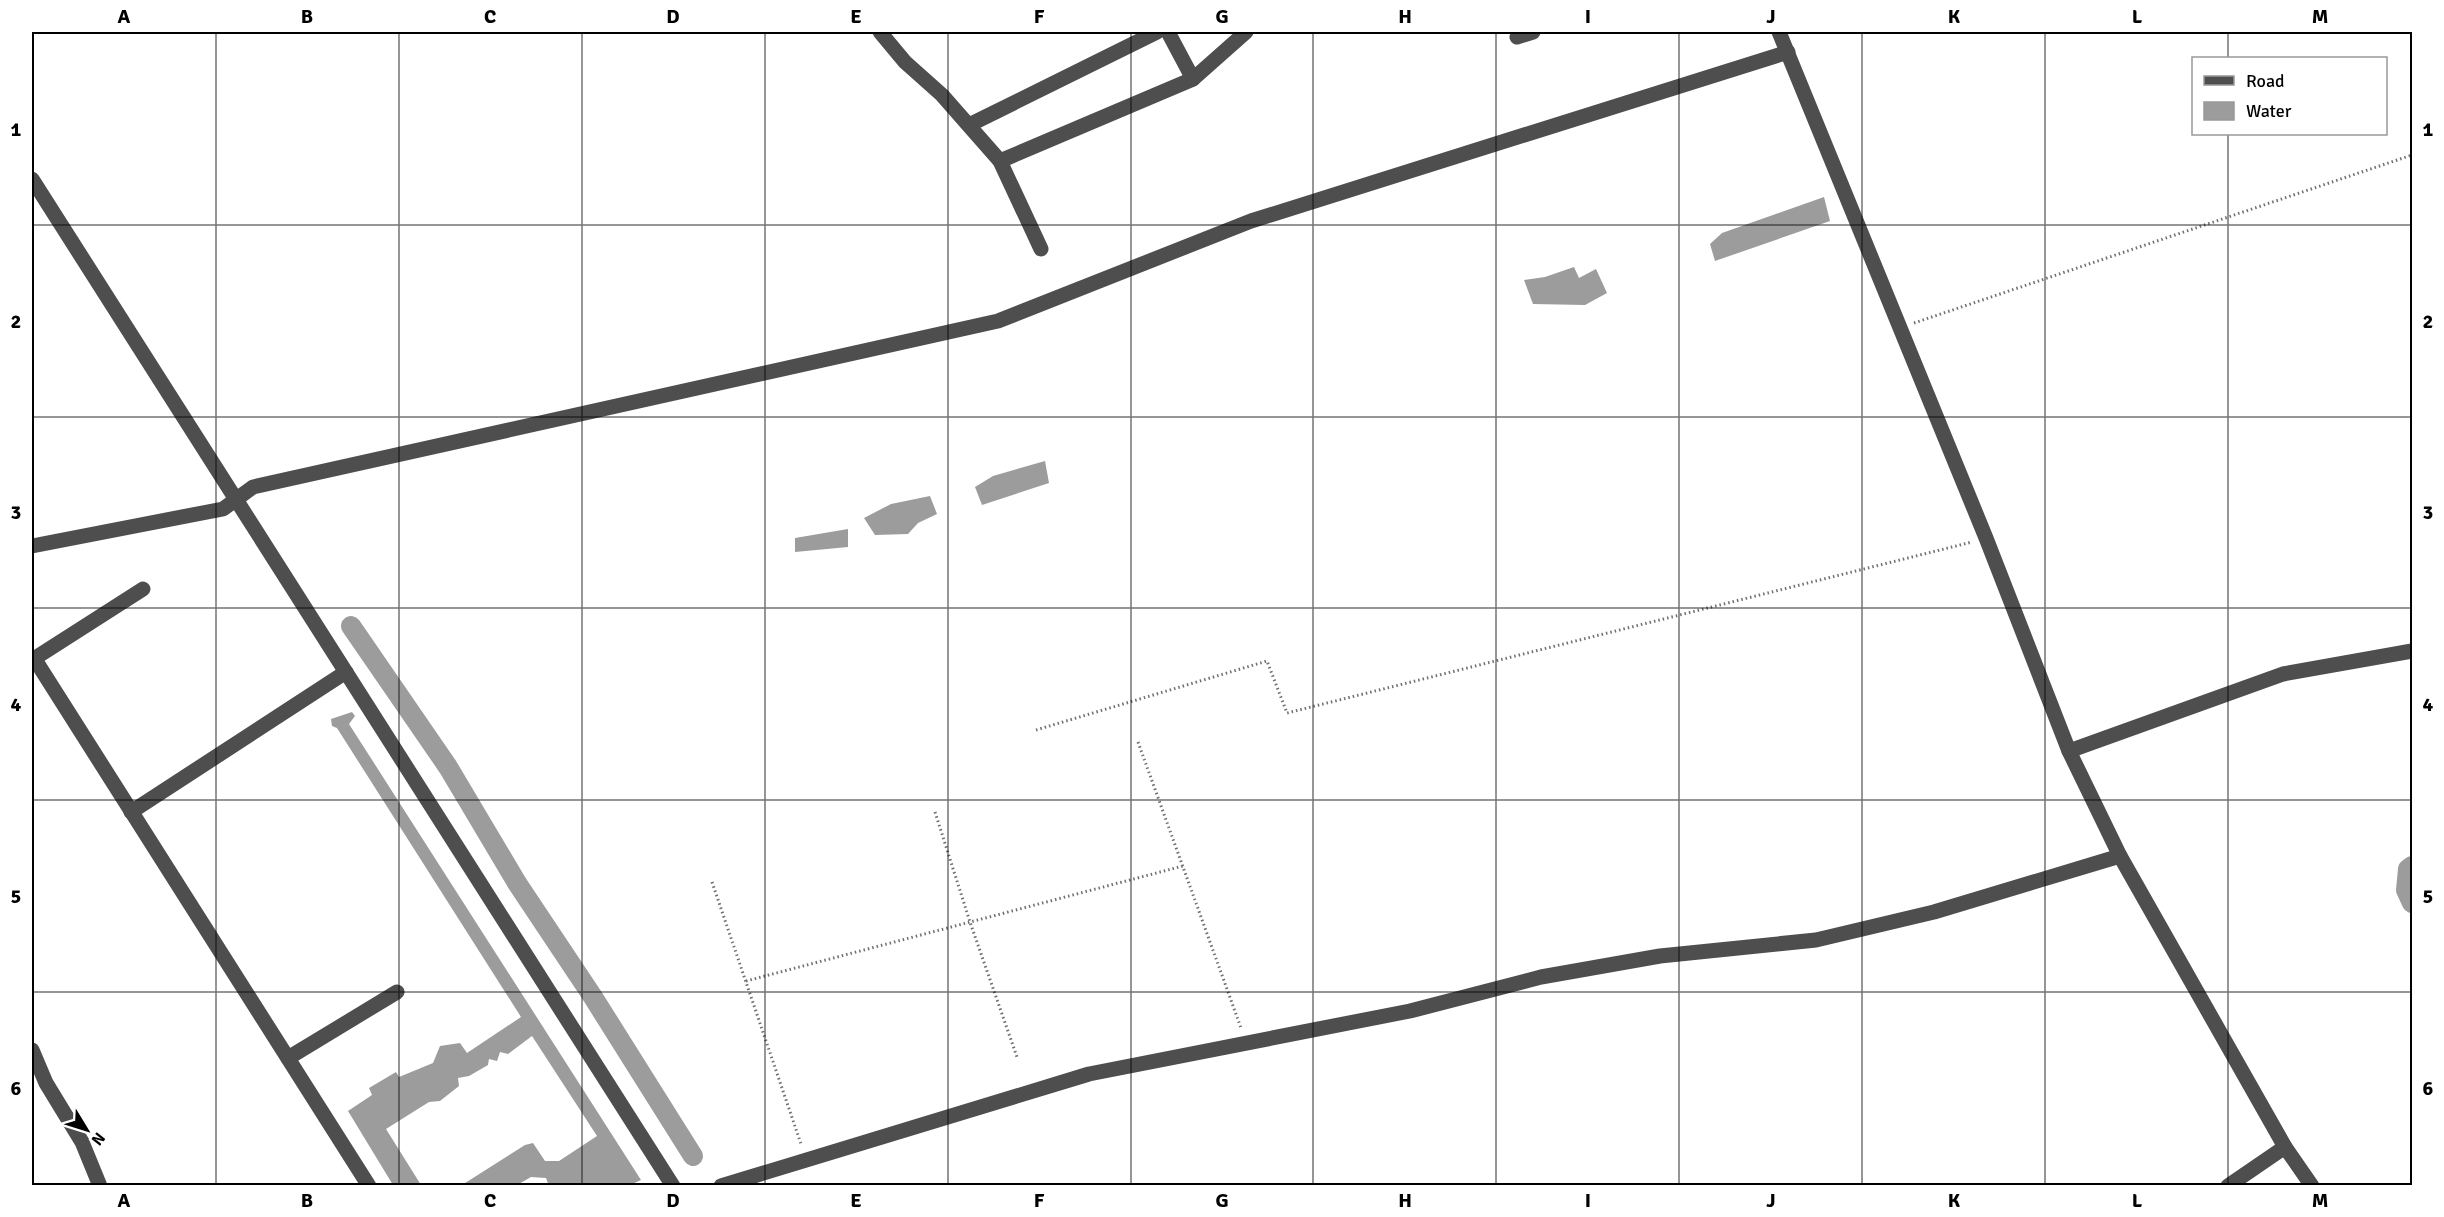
<svg xmlns="http://www.w3.org/2000/svg" width="2444" height="1217" font-family="Signika,sans-serif">
  <style>
    .water { fill: #9c9c9c }
    .lines { fill: none; stroke-linecap: round; stroke-linejoin: round }
    .canal { stroke: #9c9c9c; stroke-width: 20 }
    .path { stroke: #707070; stroke-width: 3; stroke-dasharray: 1.5 3; stroke-linecap: butt }
    .minor { stroke: #4e4e4e; stroke-width: 15 }
    .grid { fill: none; stroke: #000; stroke-width: 1.5; stroke-opacity: 0.55 }
    .neatline { fill: none; stroke: #000; stroke-width: 2 }
    .grid-label { font-size: 20px; text-anchor: middle; font-weight: bold; fill: #000 }
  </style>
  <rect width="100%" height="100%" fill="#fff"/>
  <!-- water -->
  <g class="water">
    <polygon points="1824,197 1830,221 1715,261 1710,244 1722,233"/>
    <polygon points="1574,267 1579,278 1596,269 1607,293 1585,305 1533,304 1524,280 1545,277"/>
    <polygon points="1045,461 1049,483 982,505 975,487 993,476"/>
    <polygon points="930,496 937,514 918,523 908,534 875,535 864,518 891,504"/>
    <polygon points="848,529 848,547 795,552 795,538"/>
    <polygon points="352,712 355,716 349,724 641,1180 630,1185 549,1186 546,1178 531,1177 517,1185 462,1185 525,1145 533,1143 545,1161 559,1161 597,1136 532,1036 508,1054 500,1052 497,1061 489,1059 488,1065 469,1076 458,1078 459,1086 440,1101 429,1102 386,1129 421,1185 393,1185 348,1111 372,1095 369,1088 396,1072 399,1077 433,1063 440,1046 460,1043 467,1053 521,1017 337,728 332,726 331,719"/>
  </g>
  <g class="lines">
    <!-- canal -->
    <g class="canal">
      <polyline points="351,626 448,767 517,883 593,997 693,1156"/>
      <polyline points="2412,866 2408,869 2406,890 2412,903"/>
    </g>
    <!-- path -->
    <g class="path">
      <polyline points="1914,323 2412,155"/>
      <polyline points="1036,730 1267,661 1287,713 1972,542"/>
      <polyline points="1138,742 1241,1028"/>
      <polyline points="935,812 970,922 1017,1057"/>
      <polyline points="712,882 801,1144"/>
      <polyline points="746,981 1183,866"/>
    </g>
    <!-- minor -->
    <g class="minor">
      <polyline points="880,32 905,62 942,95 1000,161 1041,249"/>
      <polyline points="1168,32 1193,79"/>
      <polyline points="1779,32 1986,538 2069,751 2120,856 2285,1147 2312,1186"/>
      <polyline points="1517,37 1533,32"/>
      <polyline points="969,125 1157,32"/>
      <polyline points="1000,161 1193,79 1246,32"/>
      <polyline points="32,179 673,1186"/>
      <polyline points="32,546 223,509 253,487 998,321 1251,221 1788,52"/>
      <polyline points="34,658 369,1186"/>
      <polyline points="32,660 143,589"/>
      <polyline points="2069,751 2283,674 2412,651"/>
      <polyline points="131,812 346,672"/>
      <polyline points="32,1050 46,1083 82,1142 100,1186"/>
      <polyline points="288,1058 397,992"/>
      <polyline points="721,1186 1089,1074 1410,1011 1541,977 1660,956 1816,940 1934,912 2120,856"/>
      <polyline points="2228,1186 2285,1147"/>
    </g>
  </g>
  <!-- grid -->
  <path class="grid" d="M216,32V1186M399,32V1186M582,32V1186M765,32V1186M948,32V1186M1131,32V1186M1313,32V1186M1496,32V1186M1679,32V1186M1862,32V1186M2045,32V1186M2228,32V58M2228,134V1186M32,225H2412M32,417H2412M32,608H2412M32,800H2412M32,992H2412"/>
  <!-- border -->
  <rect width="2444" height="1217" fill="none" stroke="#ffffff" stroke-width="66"/>
  <!-- legend -->
  <rect x="2192" y="57" width="195" height="78" fill="#ffffff" stroke="#999999" stroke-width="1.5"/>
  <rect x="2204" y="76" width="30" height="9" fill="#4e4e4e" stroke="#999999" stroke-width="1.5"/>
  <text x="2246" y="87" font-size="18" fill="#000000">Road</text>
  <rect x="2204" y="102" width="30" height="18" fill="#9c9c9c" stroke="#999999" stroke-width="1.5"/>
  <text x="2246" y="117" font-size="18" fill="#000000">Water</text>
  <!-- north arrow -->
  <g transform="translate(87 1130) rotate(128)" stroke="#ffffff" stroke-width="4.5" paint-order="stroke">
  <path d="M0-4.5L10 22L0 15L-10 22Z" fill="#000000"/>
  <text y="-9" font-size="16" font-weight="bold" text-anchor="middle" fill="#000000">N</text>
  </g>
  <rect x="33" y="33" width="2378" height="1151" class="neatline"/>
  <g class="grid-label">
    <text x="124" y="23">A</text>
    <text x="307" y="23">B</text>
    <text x="490" y="23">C</text>
    <text x="673" y="23">D</text>
    <text x="856" y="23">E</text>
    <text x="1039" y="23">F</text>
    <text x="1222" y="23">G</text>
    <text x="1405" y="23">H</text>
    <text x="1588" y="23">I</text>
    <text x="1771" y="23">J</text>
    <text x="1954" y="23">K</text>
    <text x="2137" y="23">L</text>
    <text x="2320" y="23">M</text>
    <text x="16" y="136">1</text>
    <text x="2428" y="136">1</text>
    <text x="16" y="328">2</text>
    <text x="2428" y="328">2</text>
    <text x="16" y="519">3</text>
    <text x="2428" y="519">3</text>
    <text x="16" y="711">4</text>
    <text x="2428" y="711">4</text>
    <text x="16" y="903">5</text>
    <text x="2428" y="903">5</text>
    <text x="16" y="1095">6</text>
    <text x="2428" y="1095">6</text>
    <text x="124" y="1207">A</text>
    <text x="307" y="1207">B</text>
    <text x="490" y="1207">C</text>
    <text x="673" y="1207">D</text>
    <text x="856" y="1207">E</text>
    <text x="1039" y="1207">F</text>
    <text x="1222" y="1207">G</text>
    <text x="1405" y="1207">H</text>
    <text x="1588" y="1207">I</text>
    <text x="1771" y="1207">J</text>
    <text x="1954" y="1207">K</text>
    <text x="2137" y="1207">L</text>
    <text x="2320" y="1207">M</text>
  </g>
</svg>
